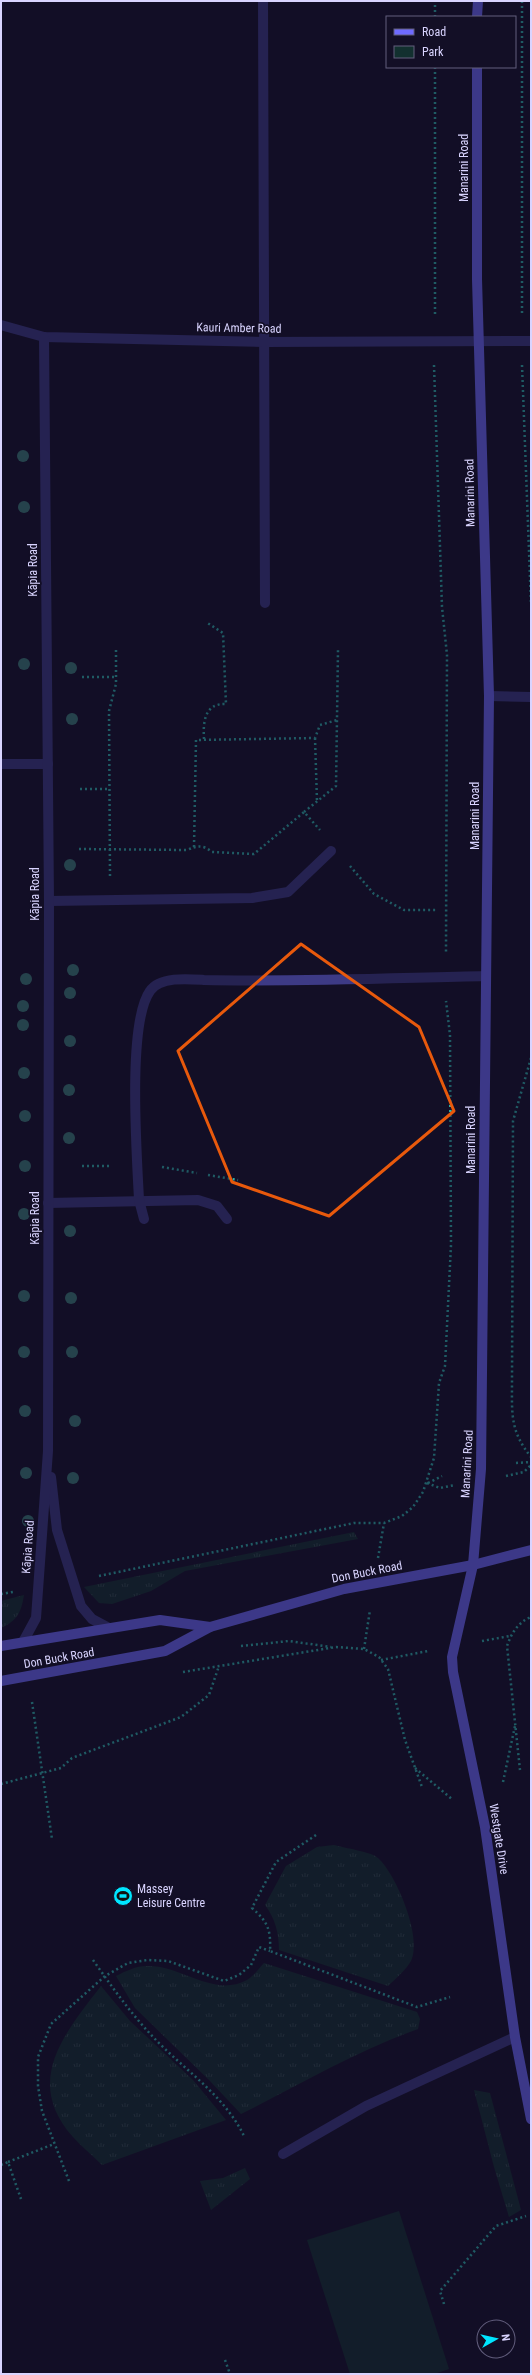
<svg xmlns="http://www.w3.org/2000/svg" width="532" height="2375" font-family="'Roboto Condensed',sans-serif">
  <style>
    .grass { fill: url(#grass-tufts) }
    .park { fill: #12302f }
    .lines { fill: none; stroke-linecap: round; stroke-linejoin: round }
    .path { stroke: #2fb8b0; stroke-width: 2.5; stroke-dasharray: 2 3; stroke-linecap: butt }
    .lane { stroke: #3d3a85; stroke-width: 10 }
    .street { stroke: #3d3a85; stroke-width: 10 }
    .secondary { stroke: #6f6bff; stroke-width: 10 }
    .tree { fill: #3d827b }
    .marked { fill: none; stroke: #e8590c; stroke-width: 3; stroke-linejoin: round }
    .labels { text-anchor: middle; stroke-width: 3.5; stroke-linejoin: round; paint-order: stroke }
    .street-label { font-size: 12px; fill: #d9d4ff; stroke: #130f26 }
    .poi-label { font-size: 12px; fill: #d9d4ff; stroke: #130f26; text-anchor: start }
  </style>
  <defs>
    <pattern id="grass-tufts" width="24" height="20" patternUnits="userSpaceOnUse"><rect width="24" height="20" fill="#12302f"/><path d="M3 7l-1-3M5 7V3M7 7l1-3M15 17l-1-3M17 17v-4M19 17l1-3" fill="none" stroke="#344d4e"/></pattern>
  </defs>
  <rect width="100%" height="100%" fill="#130f26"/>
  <!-- grass -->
  <g class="grass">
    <polygon points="354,1532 358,1539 185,1571 151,1591 112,1604 99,1603 84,1587"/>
    <path d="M24,1595C21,1612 18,1620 1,1628V1601Z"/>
    <path d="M334,1845C344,1848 372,1852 378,1858C396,1874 423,1938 411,1961C406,1970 395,1979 388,1986L279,1950C279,1933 275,1918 265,1905L286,1866L317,1847Z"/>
    <path d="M264,1963L417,2012L420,2019L418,2029C356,2051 299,2085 241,2114L209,2080L135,2008L116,1976C126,1971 136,1966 147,1966C182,1965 213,1998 247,1980C253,1977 259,1968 264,1963Z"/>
    <path d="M101,1986L130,2021L193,2080L226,2120L102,2165C92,2155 82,2147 73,2137C23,2081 65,2033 101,1986Z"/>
    <polygon points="474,2090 490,2093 521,2210 509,2217 494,2167"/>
    <polygon points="245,2168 250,2179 211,2210 200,2181 223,2178"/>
  </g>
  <!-- park -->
  <polygon class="park" points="399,2211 449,2369 434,2374 350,2374 307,2240"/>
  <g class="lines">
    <!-- path -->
    <g class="path">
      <polyline points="522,1 522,316"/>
      <polyline points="435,17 435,1"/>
      <polyline points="435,67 435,316"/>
      <polyline points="434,365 442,607 447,655 446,952"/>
      <polyline points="522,365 531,604"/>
      <polyline points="82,677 116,677"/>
      <polyline points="315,738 317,801"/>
      <path d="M204,739C203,723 204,703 226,704L223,633L206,622"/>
      <polyline points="80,789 110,789"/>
      <polyline points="304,812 336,786 338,650"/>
      <polyline points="194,847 196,740 315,738 320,725 337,720"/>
      <path d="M79,849L187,850C197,846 202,844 212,852L254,854L304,812L320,830"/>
      <polyline points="350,866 374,894 404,910 436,910"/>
      <polyline points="110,876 109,711 116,684 116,649"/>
      <path d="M531,1058L513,1121L512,1383C512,1414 510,1431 531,1457"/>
      <polyline points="82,1166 112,1166"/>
      <polyline points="162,1167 197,1173"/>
      <polyline points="208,1175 238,1180"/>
      <polyline points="516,1463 531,1462"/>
      <polyline points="506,1476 524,1472 531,1465"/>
      <polyline points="427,1483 440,1488 455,1485"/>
      <polyline points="428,1483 442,1476"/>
      <polyline points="378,1558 384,1523"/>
      <polyline points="99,1576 354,1523 384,1523 402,1516 413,1507 423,1492 434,1458 439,1383 445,1366 451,1245 450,1035 446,1001"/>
      <polyline points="1,1594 13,1592"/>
      <polyline points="482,1641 510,1636"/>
      <polyline points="241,1646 289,1641 331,1647"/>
      <polyline points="364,1649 370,1610"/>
      <polyline points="381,1660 428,1651"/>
      <polyline points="183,1672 336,1647 364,1649 379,1657 388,1669 405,1740 422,1787"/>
      <polyline points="32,1702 52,1839"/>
      <polyline points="415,1768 453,1800"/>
      <path d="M520,1770L507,1646C511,1634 518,1622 531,1617"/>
      <polyline points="503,1782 515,1726"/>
      <polyline points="1,1784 61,1768 72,1758 181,1717 209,1695 219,1666"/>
      <path d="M316,1835L276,1862L252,1908C268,1922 271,1930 270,1951L417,2007L450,1997"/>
      <path d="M93,1960C115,1991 136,2021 164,2048C193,2076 226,2099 244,2136"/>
      <polyline points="8,2162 54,2144"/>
      <polyline points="1,2165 8,2162 21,2199"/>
      <polyline points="69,2181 42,2111 38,2086 38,2057 51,2024 105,1976 128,1963 147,1960 168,1961 224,1981 239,1975 251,1965 259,1947 270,1951"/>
      <polyline points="444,2304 440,2291 496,2226 526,2216"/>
      <polyline points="225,2360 230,2374"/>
    </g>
    <!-- lane -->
    <g class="lane">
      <polyline points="49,901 252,898 288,892 331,851"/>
      <polyline points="48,1203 198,1200 217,1206 227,1219"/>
      <path d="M144,1219L139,1200C137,1156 127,1023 150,991C160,976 190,979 204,980C298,982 392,978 486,976"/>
      <polyline points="283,2154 366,2106 515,2037"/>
    </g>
    <!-- street -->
    <g class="street">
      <polyline points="263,1 265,603"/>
      <polyline points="1,325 44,337 264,342 531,341"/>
      <polyline points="489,696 531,697"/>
      <polyline points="1,764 48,764"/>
      <polyline points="51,1477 57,1530 81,1606 92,1619 107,1627"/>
      <polyline points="23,1642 36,1618 48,1451 49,901 44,337"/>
    </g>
    <!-- secondary -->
    <g class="secondary">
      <polyline points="477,17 478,1"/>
      <polyline points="477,67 477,279 489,696 481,1469 473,1565 452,1657 453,1672 485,1827 515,2037 531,2119"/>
      <polyline points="1,1646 160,1620 210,1627"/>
      <polyline points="1,1681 165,1651 210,1627 344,1589 473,1565 531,1550"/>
    </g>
  </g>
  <!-- trees -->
  <g class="tree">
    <circle cx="23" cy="456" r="6"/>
    <circle cx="24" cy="507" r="6"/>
    <circle cx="24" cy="664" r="6"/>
    <circle cx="71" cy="668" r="6"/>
    <circle cx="72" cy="719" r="6"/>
    <circle cx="70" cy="865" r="6"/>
    <circle cx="73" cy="970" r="6"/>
    <circle cx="26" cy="979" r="6"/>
    <circle cx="70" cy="993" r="6"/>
    <circle cx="23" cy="1006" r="6"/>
    <circle cx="23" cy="1025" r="6"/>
    <circle cx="70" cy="1041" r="6"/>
    <circle cx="24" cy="1073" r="6"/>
    <circle cx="69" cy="1090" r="6"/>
    <circle cx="25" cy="1116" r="6"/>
    <circle cx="69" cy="1138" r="6"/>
    <circle cx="25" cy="1166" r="6"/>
    <circle cx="24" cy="1214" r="6"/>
    <circle cx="70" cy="1231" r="6"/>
    <circle cx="24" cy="1296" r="6"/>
    <circle cx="71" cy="1298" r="6"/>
    <circle cx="24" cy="1352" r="6"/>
    <circle cx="72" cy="1352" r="6"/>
    <circle cx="25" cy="1411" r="6"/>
    <circle cx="75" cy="1421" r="6"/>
    <circle cx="26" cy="1473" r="6"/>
    <circle cx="73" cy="1478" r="6"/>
    <circle cx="28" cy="1521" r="6"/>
  </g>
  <!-- marked area -->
  <path d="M0 0H532V2375H0ZM301,944L419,1027L454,1111L329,1216L232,1182L178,1051Z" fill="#130f26" fill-opacity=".55" fill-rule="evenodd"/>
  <path class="marked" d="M301,944L419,1027L454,1111L329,1216L232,1182L178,1051Z"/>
  <!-- icons -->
  <defs>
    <g id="stadium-disc" transform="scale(1)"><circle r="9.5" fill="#00e5ff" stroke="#130f26"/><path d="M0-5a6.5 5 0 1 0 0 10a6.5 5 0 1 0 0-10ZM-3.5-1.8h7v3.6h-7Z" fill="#111"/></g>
  </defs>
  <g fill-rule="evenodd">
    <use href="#stadium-disc" x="123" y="1896"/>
  </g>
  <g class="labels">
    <!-- street labels -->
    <g class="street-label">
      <text transform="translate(464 168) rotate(-90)" y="4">Manarini Road</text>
      <text transform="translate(239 328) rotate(1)" y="4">Kauri Amber Road</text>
      <text transform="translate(470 493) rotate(-91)" y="4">Manarini Road</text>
      <text transform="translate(33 570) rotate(-90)" y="4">Kāpia Road</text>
      <text transform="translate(475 816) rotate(-90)" y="4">Manarini Road</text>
      <text transform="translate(35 894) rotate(-90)" y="4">Kāpia Road</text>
      <text transform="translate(471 1140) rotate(-90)" y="4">Manarini Road</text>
      <text transform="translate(35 1218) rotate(-90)" y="4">Kāpia Road</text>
      <text transform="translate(467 1464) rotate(-87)" y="4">Manarini Road</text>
      <text transform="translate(28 1547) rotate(-86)" y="4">Kāpia Road</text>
      <text transform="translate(367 1572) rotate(-11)" y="4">Don Buck Road</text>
      <text transform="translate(59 1658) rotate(-10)" y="4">Don Buck Road</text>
      <text transform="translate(499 1839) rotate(81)" y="4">Westgate Drive</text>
    </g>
    <!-- poi labels -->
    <g class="poi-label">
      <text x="137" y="1893">Massey<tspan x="137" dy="14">Leisure Centre</tspan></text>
    </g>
  </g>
  <!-- border -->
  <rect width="532" height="2375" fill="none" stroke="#d9d4ff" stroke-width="4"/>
  <!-- legend -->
  <rect x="386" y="16" width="130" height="52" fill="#130f26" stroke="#625e7d"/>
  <rect x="394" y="29" width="20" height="6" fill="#6f6bff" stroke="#625e7d"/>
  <text x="422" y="36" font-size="12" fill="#d9d4ff">Road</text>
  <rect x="394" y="46" width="20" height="12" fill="#12302f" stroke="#625e7d"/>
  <text x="422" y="56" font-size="12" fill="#d9d4ff">Park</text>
  <!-- north arrow -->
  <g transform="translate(496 2339) rotate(82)"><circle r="19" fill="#130f26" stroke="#625e7d"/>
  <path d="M0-3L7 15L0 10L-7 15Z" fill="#00e5ff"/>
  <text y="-6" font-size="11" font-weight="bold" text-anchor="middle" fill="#d9d4ff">N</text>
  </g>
</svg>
